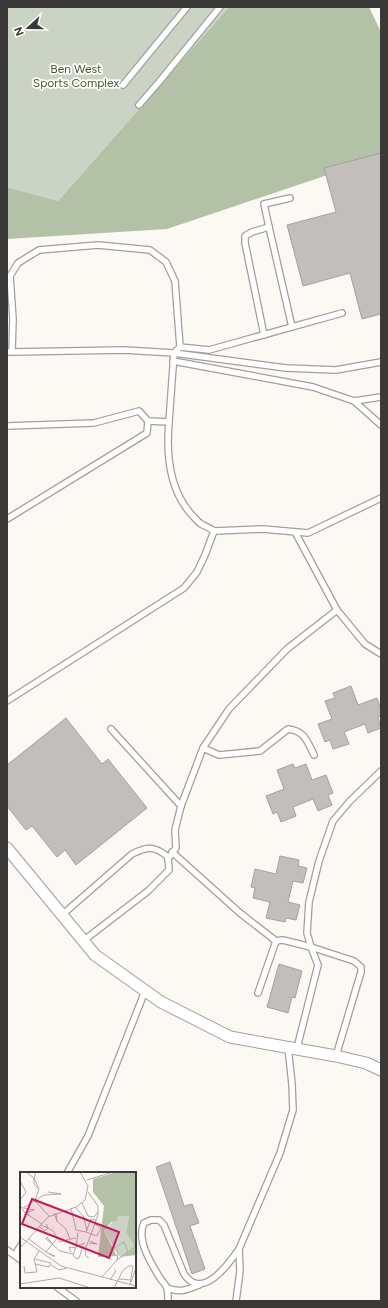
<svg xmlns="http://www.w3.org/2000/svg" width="388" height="1308" font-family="Figtree,sans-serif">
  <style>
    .green { fill: #cbd4c4 }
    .forest { fill: #b3c2a7 }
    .building { fill: #c2bebb; stroke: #a5a19e }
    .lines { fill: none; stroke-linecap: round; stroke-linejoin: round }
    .lane-casing { stroke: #a29f9b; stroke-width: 8 }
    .street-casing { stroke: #a29f9b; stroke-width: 13 }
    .lane { stroke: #fff; stroke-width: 5.5 }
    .street { stroke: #fff; stroke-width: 11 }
    .labels { text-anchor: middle; stroke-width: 3.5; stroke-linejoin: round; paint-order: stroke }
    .park-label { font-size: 12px; fill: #435a2f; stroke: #fff }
    .inset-road { fill: none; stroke: #aeaca9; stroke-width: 1 }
    .view { fill: #c2185b; fill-opacity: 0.15; stroke: #c2185b; stroke-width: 2 }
    .inset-edge { fill: none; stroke: #3a3937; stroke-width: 2 }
  </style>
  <rect width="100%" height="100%" fill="#fcf9f5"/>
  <!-- green -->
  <polygon class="green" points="7,7 229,7 58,201 7,187"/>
  <!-- forest -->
  <polygon class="forest" points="229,7 369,7 381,32 381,157 167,229 7,239 7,187 58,201"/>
  <!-- building -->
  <g class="building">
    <polygon points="381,153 381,314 362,319 350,273 303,286 287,225 336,212 324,168"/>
    <polygon points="351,686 358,705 377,698 381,709 381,716 378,717 381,728 368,733 365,724 344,732 349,744 333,749 330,740 325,742 318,724 332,719 325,701 335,698 333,693"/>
    <polygon points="66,718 102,764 108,759 147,808 76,865 65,850 57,857 32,826 26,830 7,806 7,765"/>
    <polygon points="293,764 295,768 306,764 312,780 326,775 333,793 328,795 332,805 318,811 313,799 293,807 296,816 281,822 277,812 273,814 266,796 284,789 277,770"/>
    <polygon points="280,856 299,860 298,866 307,868 303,883 293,881 288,902 300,905 296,920 286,918 285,922 266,918 270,902 253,898 255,888 251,887 255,869 276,874"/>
    <polygon points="279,964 302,971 295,998 292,997 288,1013 267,1007"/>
    <polygon points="170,1162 184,1206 192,1204 199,1223 190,1226 205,1269 192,1274 156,1167"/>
  </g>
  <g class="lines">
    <!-- lane casing -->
    <g class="lane-casing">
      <g id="lane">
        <polyline points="123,85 187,7"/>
        <polyline points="139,105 159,82 220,7"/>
        <polyline points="269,227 264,204 290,198"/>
        <polyline points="264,335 245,243 245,236 252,232 269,227 292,327"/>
        <polyline points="180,347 209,350 342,313"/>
        <polyline points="7,352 12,352 124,350 174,353 180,347 175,281 166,262 150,250 98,245 39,250 18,263 10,276 13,319 12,352"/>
        <polyline points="173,361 313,387 354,401 381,425"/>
        <polyline points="354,401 381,397"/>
        <polyline points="7,426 94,423 139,411 148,421 169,422 174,353 286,368 336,370 381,362"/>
        <polyline points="7,519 147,433 148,421"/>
        <polyline points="214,531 263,529 308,533 381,498"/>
        <polyline points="337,610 365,644 381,654"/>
        <path d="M7,701L184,588L197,572L205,555L214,531C210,528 205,526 201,524C197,521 195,518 192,515C169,490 166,455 169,422"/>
        <polyline points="111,729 181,806"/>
        <path d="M203,748L219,755L260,751L288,729C305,731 307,741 314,755"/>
        <polyline points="172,852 240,913 276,941"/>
        <polyline points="168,859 176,848 175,830 181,806 203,748 229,709 287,649 337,610 295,532"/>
        <path d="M62,915L132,854C147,847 154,845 168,857L169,870L148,891L83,941"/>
        <polyline points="258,993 276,941 283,940 311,947 318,965 297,1048"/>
        <polyline points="336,1056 361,972 361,967 354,961 311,947 307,933 309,902 319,861 333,821 350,801 381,771"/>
        <polyline points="67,1173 88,1136 145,991"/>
        <polyline points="7,1250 21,1260"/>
        <polyline points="15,1255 21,1245"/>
        <polyline points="57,1287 76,1301"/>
        <path d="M167,1288C181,1293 186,1290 199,1285"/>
        <path d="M168,1301C168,1297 168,1292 167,1288C166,1285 162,1281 160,1278C151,1263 136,1240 144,1223L151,1220H159L164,1225L184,1274C202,1301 228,1265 239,1249"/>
        <polyline points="236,1301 240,1271 239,1249 280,1153 293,1110 292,1084 288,1047"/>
      </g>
    </g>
    <!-- street casing -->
    <g class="street-casing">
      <polyline id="street" points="7,848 95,955 161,1002 230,1037 336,1056 366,1063 381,1070"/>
    </g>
    <!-- lane -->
    <use href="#lane" class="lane"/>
    <!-- street -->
    <use href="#street" class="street"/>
  </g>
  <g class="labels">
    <!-- park labels -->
    <g class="park-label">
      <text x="76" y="73">Ben West<tspan x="76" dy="14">Sports Complex</tspan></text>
    </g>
  </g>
  <!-- overview -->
  <g transform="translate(20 1172)">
    <rect width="116" height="116" fill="#fcf9f5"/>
    <path d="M98,44H109L106,60L114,74L100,85L84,59Z" fill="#cbd4c4"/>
    <path d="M97,0H116V83L100,85L114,74L106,60L109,44H98L97,49L91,50L84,59L97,84L78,85L84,34L73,20V7Z" fill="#b3c2a7"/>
    <path class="inset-road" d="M6,0L14,6V12L19,17L15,28M16,0L14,6L19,17M67,8L93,0M0,9L6,20L0,28M68,20L78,34V43L71,62L77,64L81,56L75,52M15,29L29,44M62,31L68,44L74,45L78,40M0,33L5,41L22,52M55,35L64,45L67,59M3,36L24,23L41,22L28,20M4,36L14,38L8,40L9,44M51,36L56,58L66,60M34,41L37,49L36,41M37,49L46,57L50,67L56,66M21,53L28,56L26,52M20,55L25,59L28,56L33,59L40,70L50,67M58,61L56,75L65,71M0,65L41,94L116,114M9,67L26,80L33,84H35L28,81M31,71L26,67L27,65L32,72M69,71L77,72L70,69M32,72L40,79L53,82M56,75L53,83L56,87L59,86L63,74M0,76L28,45L56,35L65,28L68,14L60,0M26,80L38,65M51,80L49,75L56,76M69,86L66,84L65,78L71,62L66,60L71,47L76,48M15,87L31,91L29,95L15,92M31,93L39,98L47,96M4,94L5,101L17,100M17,100L14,87L19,79M82,105L97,88L98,81L94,76L104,70L108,80L97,88M99,107L111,108M90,108L96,99L94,97M111,110L116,96M0,112L39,106L71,116M94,116L103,98L109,94H113L110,113"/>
    <path class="view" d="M12,27L99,60L89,86L2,52Z"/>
    <rect width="116" height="116" class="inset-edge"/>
  </g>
  <!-- border -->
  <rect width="388" height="1308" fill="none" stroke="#3a3937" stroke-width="16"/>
  <!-- north arrow -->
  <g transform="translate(28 28) rotate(249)" stroke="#ffffff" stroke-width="3" paint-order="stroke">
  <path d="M0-3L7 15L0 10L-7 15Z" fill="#3a3937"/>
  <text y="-6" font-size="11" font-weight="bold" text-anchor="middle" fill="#3a3937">N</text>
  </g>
</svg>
